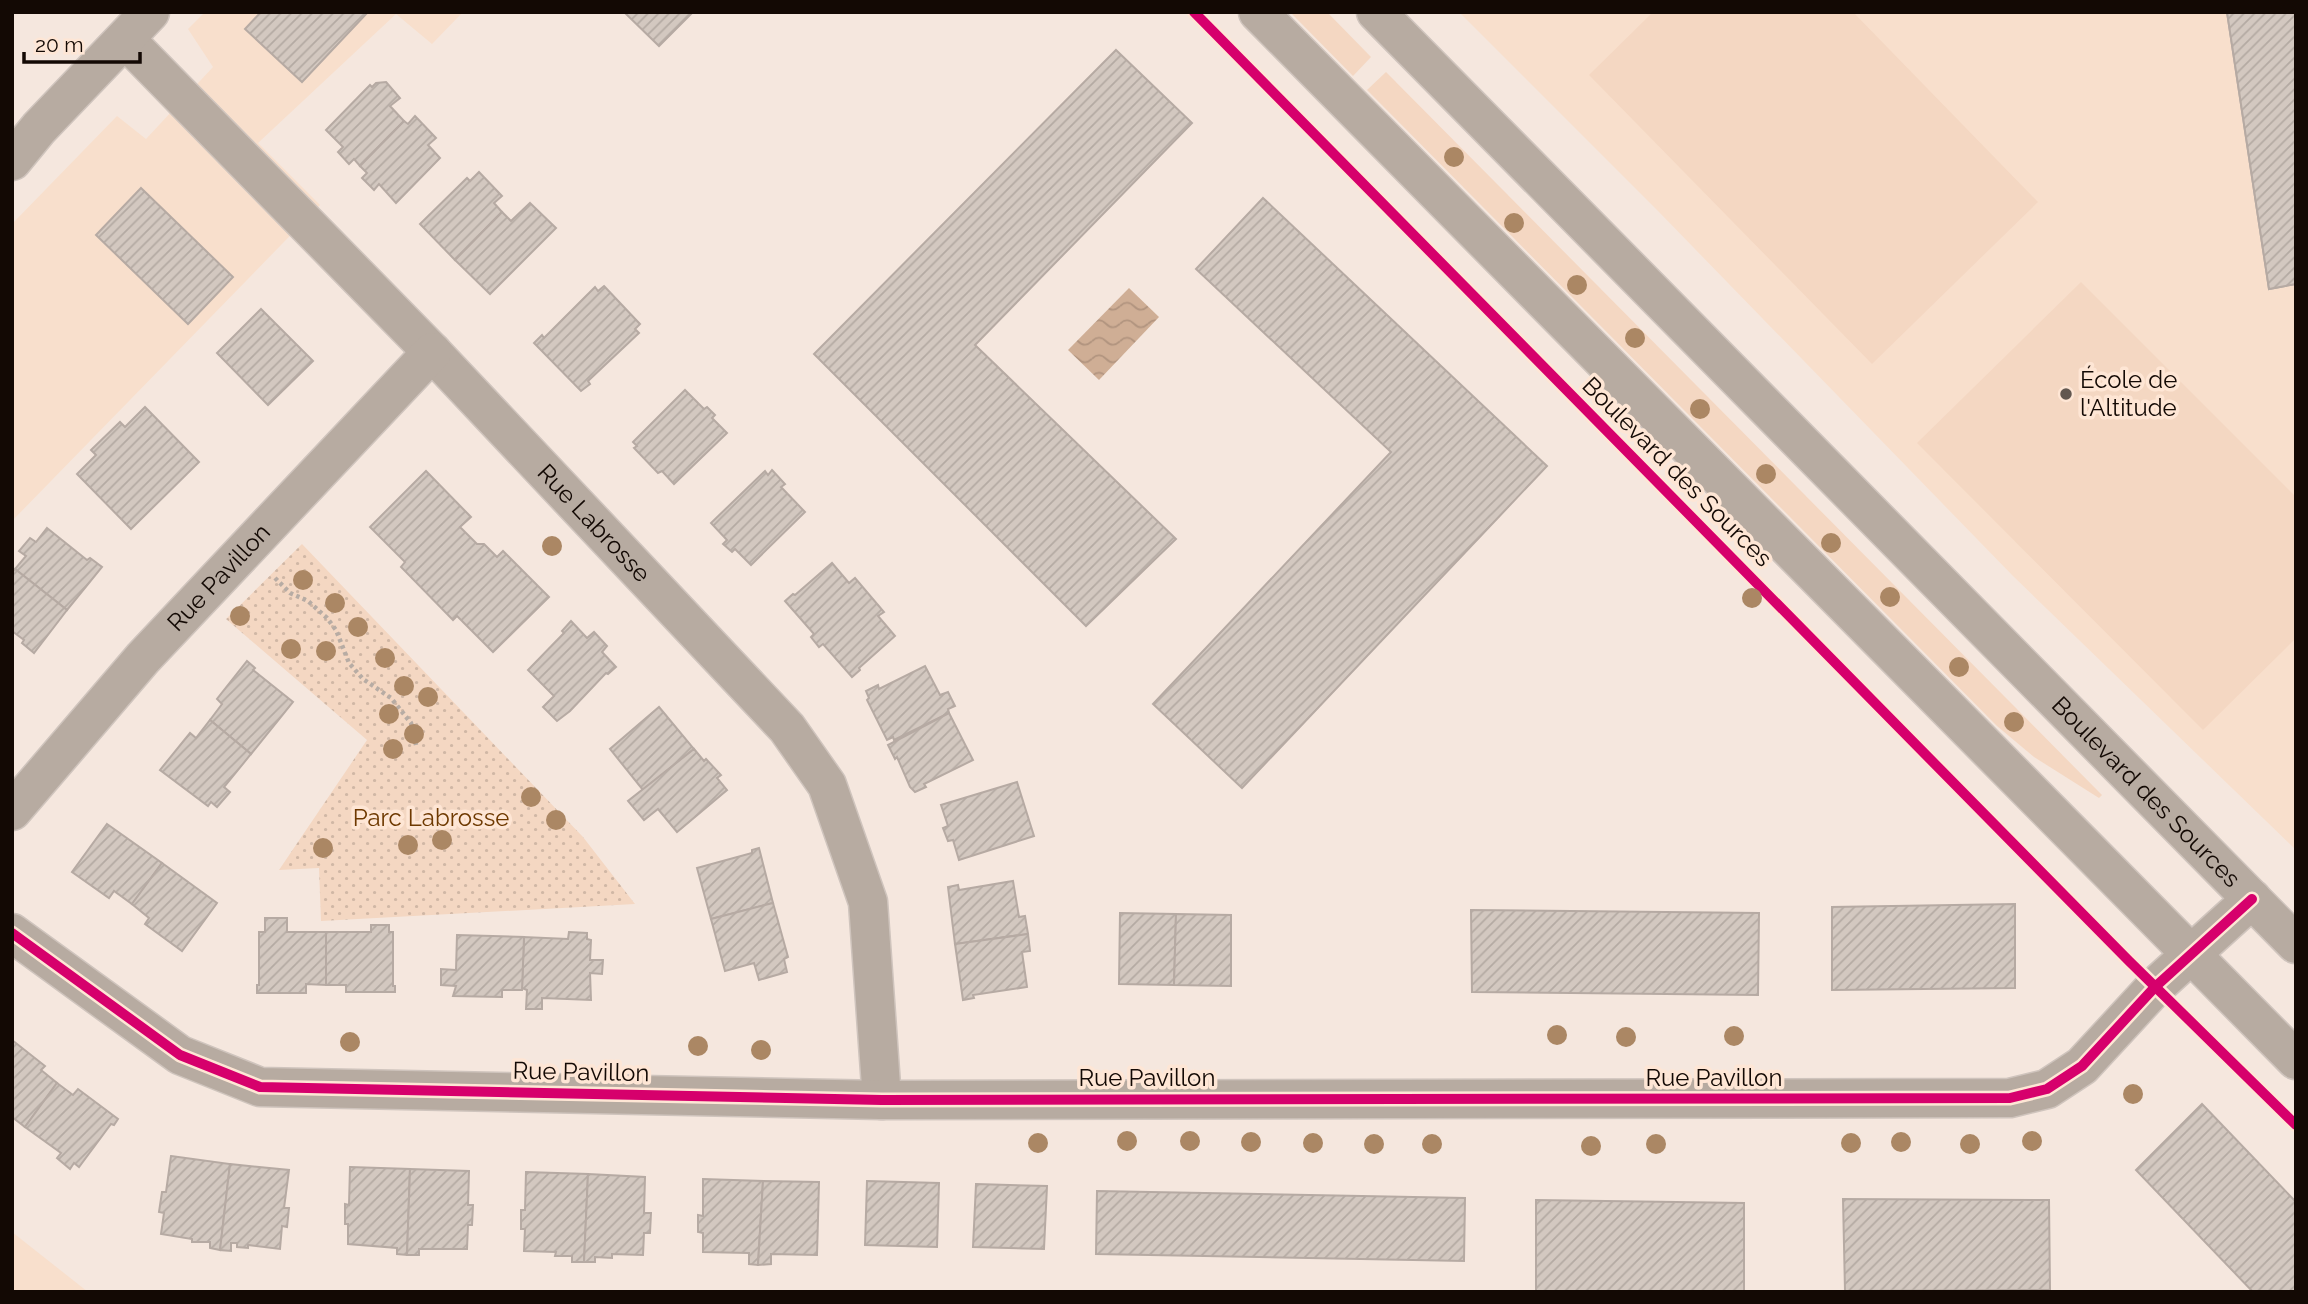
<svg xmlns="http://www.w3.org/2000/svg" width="2308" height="1304" font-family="Raleway,sans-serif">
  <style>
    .built { fill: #f8dfcc }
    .grass { fill: #f4d7c2 }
    .park { fill: url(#park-dots) }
    .water { fill: url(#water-waves) }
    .building { fill: url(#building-hatch); stroke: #b6aaa3; stroke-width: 2 }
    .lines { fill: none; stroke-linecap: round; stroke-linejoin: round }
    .minor-casing { stroke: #cfc4bd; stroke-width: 41 }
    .tertiary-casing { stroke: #cfc4bd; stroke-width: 41 }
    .path { stroke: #b7aca4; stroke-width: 4.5; stroke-dasharray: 3.5 3.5; stroke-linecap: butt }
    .minor { stroke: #b7aba1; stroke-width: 38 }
    .tertiary { stroke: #b7aba1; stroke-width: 38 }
    .cycleway-casing { stroke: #fee6d5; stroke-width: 15 }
    .cycleway { stroke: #d6006c; stroke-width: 10 }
    .tree { fill: #ab8764 }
    .poi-dot { fill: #625750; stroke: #fee6d5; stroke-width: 2.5 }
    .labels { text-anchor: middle; stroke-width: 7; stroke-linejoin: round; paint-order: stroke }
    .poi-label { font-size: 24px; fill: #130904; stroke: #fee6d5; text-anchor: start }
    .street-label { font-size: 24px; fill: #130904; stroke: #fee6d5 }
    .park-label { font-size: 24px; fill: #6e3900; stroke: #fee6d5 }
  </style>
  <defs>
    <pattern id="park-dots" width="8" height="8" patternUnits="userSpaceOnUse" patternTransform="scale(1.75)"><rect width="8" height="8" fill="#f4d7c2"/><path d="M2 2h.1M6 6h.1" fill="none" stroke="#d0b7a5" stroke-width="1.8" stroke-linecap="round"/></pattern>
    <pattern id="water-waves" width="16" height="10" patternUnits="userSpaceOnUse" patternTransform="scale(1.75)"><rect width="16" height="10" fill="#cfae95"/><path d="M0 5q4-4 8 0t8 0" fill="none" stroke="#b1947f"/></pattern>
    <pattern id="building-hatch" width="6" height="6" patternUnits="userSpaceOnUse" patternTransform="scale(1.75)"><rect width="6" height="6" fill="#d3c8c0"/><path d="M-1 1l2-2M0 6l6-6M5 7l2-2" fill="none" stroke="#b4aaa3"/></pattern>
  </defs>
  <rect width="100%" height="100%" fill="#f5e7de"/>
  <!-- built -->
  <g class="built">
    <polygon points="205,12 463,12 432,44 396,14 258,143 320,205 12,521 12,224 117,116 146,139 213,67 188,29"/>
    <polygon points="1459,12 2296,12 2296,850 2013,576 1659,212"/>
    <polygon points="12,1232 88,1292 12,1292"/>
  </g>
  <!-- grass -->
  <g class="grass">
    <polygon points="1290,12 1327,12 1371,57 1353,76"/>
    <polygon points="1653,12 1853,12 2038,202 1872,364 1589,75"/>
    <polygon points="1386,72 2102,795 2099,798 2034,757 1997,726 1367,90"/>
    <polygon points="2081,282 2296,497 2296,638 2203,730 1917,443"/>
  </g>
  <!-- park -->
  <polygon class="park" points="302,544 583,837 635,904 321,921 319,868 279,870 367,740 226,619"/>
  <!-- water -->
  <polygon class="water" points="1129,288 1159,317 1099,380 1068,350"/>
  <!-- building -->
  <g class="building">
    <polygon points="261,12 368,12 302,82 245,29"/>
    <polygon points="624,12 693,12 659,46"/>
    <polygon points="2227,12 2296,12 2296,284 2269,289"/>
    <polygon points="2227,12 2296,12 2296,284 2269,289"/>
    <polygon points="1116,50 1192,123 975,345 1176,539 1086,626 814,354"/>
    <polygon points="386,82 400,98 390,106 404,121 360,166 354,159 349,164 338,152 343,147 326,130 370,85 372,87 376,83"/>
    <polygon points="415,116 436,138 428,145 440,158 396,203 379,184 374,190 362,178 367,173 360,166 404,121 408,124"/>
    <polygon points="479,172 502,196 494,203 502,212 455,260 420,224 467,178 470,181"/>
    <polygon points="141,188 233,277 188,324 96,235"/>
    <polygon points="1263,198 1547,466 1242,788 1153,704 1391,452 1196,269"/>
    <polygon points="530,203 556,228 490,294 455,260 502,212 511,221"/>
    <polygon points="604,286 640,324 635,329 639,333 588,381 590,384 581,391 534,343 542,335 544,338 595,287 598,291"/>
    <polygon points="261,309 313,361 268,405 217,353"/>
    <polygon points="685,390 704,409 707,407 715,415 712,418 727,433 674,484 662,471 658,473 634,448 637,446 633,442"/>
    <polygon points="145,407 199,462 131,529 77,474 96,455 91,450 120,422 125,427"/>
    <polygon points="772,470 785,484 781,487 805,512 751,565 735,549 732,552 723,544 727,540 711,523 765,471 768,475"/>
    <polygon points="426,471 471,517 460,527 477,544 484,544 497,557 503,551 549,597 493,652 457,616 453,620 401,567 405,562 370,527"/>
    <polygon points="47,528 87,560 90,558 102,567 67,610 15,569 26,556 19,551 30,538 36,542"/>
    <polygon points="832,563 849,583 855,578 884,612 878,616 895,636 859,668 860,670 852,677 823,644 819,647 811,637 814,634 785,601 793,594 795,595"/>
    <polygon points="15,569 67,610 34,653 22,643 24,640 12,631 12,573"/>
    <polygon points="571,621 587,638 594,632 607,646 602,652 616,667 608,674 606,673 570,711 557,721 543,707 554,696 528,670 564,633 562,631"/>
    <polygon points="247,661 255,668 253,670 293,702 251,754 210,720 222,704 217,699"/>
    <polygon points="925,666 940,695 948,692 955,706 948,709 949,713 894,740 893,737 887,740 867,700 869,698 866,691 878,685 879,689"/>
    <polygon points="659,707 694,749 643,790 610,749"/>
    <polygon points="949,713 973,760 924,784 926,787 915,792 910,787 897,757 895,759 888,745"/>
    <polygon points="210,720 251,754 224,787 230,792 217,807 211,802 208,806 160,770 190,733 196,738"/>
    <polygon points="694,749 704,761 706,759 721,775 717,778 727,790 677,832 658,809 644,820 628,801"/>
    <polygon points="1017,782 1034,836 959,860 953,840 948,841 943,828 948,826 941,805"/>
    <polygon points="107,824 162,863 132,904 114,891 109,898 72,872"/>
    <polygon points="759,848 773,903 711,919 697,868 752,853 752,850"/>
    <polygon points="162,863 217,903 182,951 145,924 149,918 132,904"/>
    <polygon points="1013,881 1019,917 1025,916 1028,934 955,944 948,887 958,885 959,890"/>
    <polygon points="773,903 788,957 784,959 787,972 759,980 754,963 725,971 711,919"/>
    <polygon points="2015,904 2015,988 1832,990 1832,907"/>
    <polygon points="1471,910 1759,913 1758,995 1472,992"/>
    <polygon points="1120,913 1176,914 1174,985 1119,984"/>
    <polygon points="1176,914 1231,915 1231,986 1174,985"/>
    <polygon points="265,918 287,918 287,932 326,932 326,985 306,984 306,993 257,993 257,985 259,985 259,932 265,932"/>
    <polygon points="371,925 389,925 389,932 393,932 393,986 395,986 395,992 346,992 346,985 326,985 326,932 371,932"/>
    <polygon points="569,932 587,933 587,939 591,940 590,960 603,960 602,974 590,973 591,1000 542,998 542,1009 526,1009 527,990 522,988 524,937 568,939"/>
    <polygon points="1028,934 1030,951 1022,952 1027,987 973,995 974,998 963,1000 955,944"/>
    <polygon points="457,935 524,937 522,990 502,990 502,997 453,996 456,986 441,985 441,969 456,970"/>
    <polygon points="12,1040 45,1066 41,1070 57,1083 25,1127 12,1117"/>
    <polygon points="57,1083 73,1095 78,1089 118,1119 114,1125 111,1124 79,1167 74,1163 70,1169 57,1158 61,1153 25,1127"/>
    <polygon points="2202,1104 2296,1202 2296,1292 2253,1292 2136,1170"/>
    <polygon points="171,1156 230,1164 220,1250 210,1248 210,1242 192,1242 192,1239 161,1234 164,1213 159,1212 162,1192 166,1192"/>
    <polygon points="230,1164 289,1170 284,1208 289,1208 287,1227 282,1226 280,1249 248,1245 248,1248 237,1247 237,1243 231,1243 231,1251 220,1250"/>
    <polygon points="350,1167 410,1169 407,1255 397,1254 397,1248 348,1244 348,1224 345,1224 345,1204 349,1205"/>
    <polygon points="410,1169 469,1171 468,1205 473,1205 472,1225 468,1225 467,1249 419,1249 419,1255 407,1255"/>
    <polygon points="526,1172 588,1174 584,1262 572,1262 572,1256 555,1256 556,1252 524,1251 525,1229 521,1229 521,1210 525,1210"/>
    <polygon points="588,1174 645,1177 644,1213 651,1213 650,1233 644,1233 643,1255 612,1254 612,1258 595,1257 595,1262 584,1262"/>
    <polygon points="703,1179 763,1181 758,1265 749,1264 749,1253 703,1252 703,1233 698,1232 698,1215 703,1216"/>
    <polygon points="763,1181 819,1182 817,1255 771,1254 771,1264 758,1265"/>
    <polygon points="867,1181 939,1183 937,1247 865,1245"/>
    <polygon points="976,1184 1047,1186 1044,1249 973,1247"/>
    <polygon points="1097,1191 1465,1198 1464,1261 1096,1254"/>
    <polygon points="1843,1199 2049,1200 2050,1290 1845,1291"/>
    <polygon points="1536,1200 1744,1203 1744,1292 1536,1292"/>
  </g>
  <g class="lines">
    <!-- minor casing -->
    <g class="minor-casing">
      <g id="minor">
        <path id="s1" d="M125,39L432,352L787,728L827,785L868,902L882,1100"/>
        <path id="s2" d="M12,811L143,658L432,352"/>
        <polyline points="12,933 180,1055 260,1087 882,1100 2010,1098 2047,1089 2082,1066 2155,987 2252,899"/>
      </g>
    </g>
    <!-- tertiary casing -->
    <g class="tertiary-casing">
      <g id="tertiary">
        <polyline points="1258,12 2296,1060"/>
        <path id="s3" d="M1376,12L2296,944"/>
        <polyline points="12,161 39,128 150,12"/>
      </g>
    </g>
    <!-- path -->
    <polyline class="path" points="275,578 290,593 308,601 327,618 336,630 349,663 363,679 391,698 411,723 416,745"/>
    <!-- minor -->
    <use href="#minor" class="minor"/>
    <!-- tertiary -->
    <use href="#tertiary" class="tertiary"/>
    <!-- cycleway casing -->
    <g class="cycleway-casing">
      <g id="cycleway">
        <polyline points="1194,12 2129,961 2296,1125"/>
        <polyline points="12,933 180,1055 260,1087 882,1100 2010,1098 2047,1089 2082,1066 2155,987 2252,899"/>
      </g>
    </g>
    <!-- cycleway -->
    <use href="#cycleway" class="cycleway"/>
  </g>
  <!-- trees -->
  <g class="tree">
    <circle cx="1454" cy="157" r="10"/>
    <circle cx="1514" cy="223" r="10"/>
    <circle cx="1577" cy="285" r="10"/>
    <circle cx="1635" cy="338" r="10"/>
    <circle cx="1700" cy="409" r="10"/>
    <circle cx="1766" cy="474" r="10"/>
    <circle cx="1831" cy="543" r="10"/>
    <circle cx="552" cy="546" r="10"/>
    <circle cx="303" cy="580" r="10"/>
    <circle cx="1890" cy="597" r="10"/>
    <circle cx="1752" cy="598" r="10"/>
    <circle cx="335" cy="603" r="10"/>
    <circle cx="240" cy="616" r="10"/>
    <circle cx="358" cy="627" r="10"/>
    <circle cx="291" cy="649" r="10"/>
    <circle cx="326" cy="651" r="10"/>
    <circle cx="385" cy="658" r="10"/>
    <circle cx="1959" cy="667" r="10"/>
    <circle cx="404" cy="686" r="10"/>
    <circle cx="428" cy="697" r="10"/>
    <circle cx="389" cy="714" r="10"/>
    <circle cx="2014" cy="722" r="10"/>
    <circle cx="414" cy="734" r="10"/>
    <circle cx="393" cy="749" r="10"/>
    <circle cx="531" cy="797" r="10"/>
    <circle cx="556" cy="820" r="10"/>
    <circle cx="442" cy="840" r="10"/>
    <circle cx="408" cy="845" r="10"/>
    <circle cx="323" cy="848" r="10"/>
    <circle cx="1557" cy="1035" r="10"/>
    <circle cx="1734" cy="1036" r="10"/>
    <circle cx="1626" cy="1037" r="10"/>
    <circle cx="350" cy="1042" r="10"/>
    <circle cx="698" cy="1046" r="10"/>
    <circle cx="761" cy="1050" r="10"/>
    <circle cx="2133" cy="1094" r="10"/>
    <circle cx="1127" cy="1141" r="10"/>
    <circle cx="1190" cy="1141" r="10"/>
    <circle cx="2032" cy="1141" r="10"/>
    <circle cx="1251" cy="1142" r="10"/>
    <circle cx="1901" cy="1142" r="10"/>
    <circle cx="1038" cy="1143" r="10"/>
    <circle cx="1313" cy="1143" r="10"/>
    <circle cx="1851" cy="1143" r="10"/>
    <circle cx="1374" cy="1144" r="10"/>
    <circle cx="1432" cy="1144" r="10"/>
    <circle cx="1656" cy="1144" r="10"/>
    <circle cx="1970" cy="1144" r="10"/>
    <circle cx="1591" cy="1146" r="10"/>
  </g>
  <!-- markers -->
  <circle class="poi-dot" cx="2066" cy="394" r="7"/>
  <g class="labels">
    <!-- poi labels -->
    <g class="poi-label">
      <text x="2080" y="388">École de<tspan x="2080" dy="28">l'Altitude</tspan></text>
    </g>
    <!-- street labels -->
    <g class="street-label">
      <text transform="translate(1677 472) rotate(45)" y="8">Boulevard des Sources</text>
      <text dy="8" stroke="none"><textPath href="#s1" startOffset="674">Rue Labrosse</textPath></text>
      <text dy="8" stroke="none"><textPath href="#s2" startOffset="312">Rue Pavillon</textPath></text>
      <text dy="8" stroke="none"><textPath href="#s3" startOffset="1096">Boulevard des Sources</textPath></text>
      <text transform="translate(581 1072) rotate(1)" y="8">Rue Pavillon</text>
      <text x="1147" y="1086">Rue Pavillon</text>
      <text x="1714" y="1086">Rue Pavillon</text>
    </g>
    <!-- park labels -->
    <g class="park-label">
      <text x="431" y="826">Parc Labrosse</text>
    </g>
  </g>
  <!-- border -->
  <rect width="2308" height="1304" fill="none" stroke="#130904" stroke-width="28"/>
  <!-- scale -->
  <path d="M24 52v10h116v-10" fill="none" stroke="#130904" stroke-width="3.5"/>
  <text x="35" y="52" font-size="21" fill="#130904" stroke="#fee6d5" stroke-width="5" paint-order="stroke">20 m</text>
</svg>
